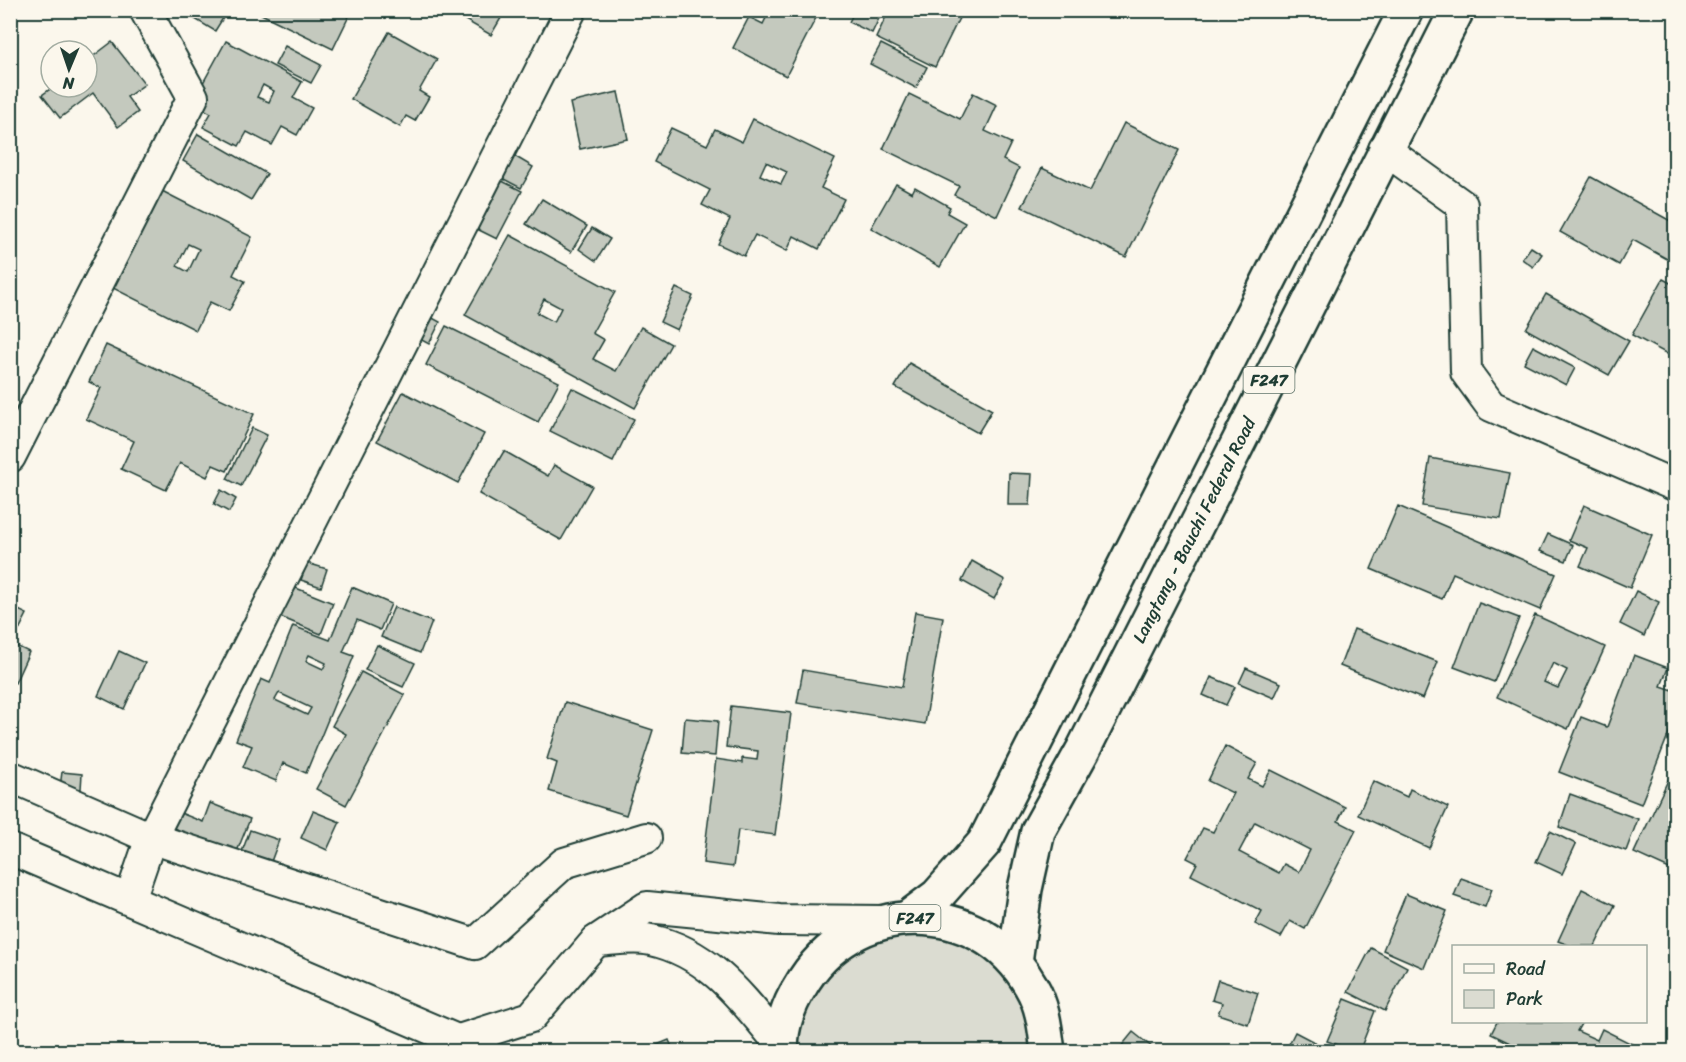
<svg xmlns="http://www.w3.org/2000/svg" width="1686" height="1062" font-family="Sriracha,sans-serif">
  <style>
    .green { fill: #dbdcd1; stroke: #7d8c82; stroke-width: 1.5 }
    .building { fill: #c4c9be; stroke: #1f3d34; stroke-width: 1.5; fill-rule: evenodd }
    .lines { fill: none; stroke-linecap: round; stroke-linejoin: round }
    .minor-casing { stroke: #1f3d34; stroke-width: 34 }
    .primary-casing { stroke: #1f3d34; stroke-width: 38 }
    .minor { stroke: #fbf7ec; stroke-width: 30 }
    .primary { stroke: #fbf7ec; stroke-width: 33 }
    .labels { text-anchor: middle; stroke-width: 6; stroke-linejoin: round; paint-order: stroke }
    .shield { fill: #fbf7ec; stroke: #61756b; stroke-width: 1.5 }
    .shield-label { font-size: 16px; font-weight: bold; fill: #1f3d34 }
    .street-label { font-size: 18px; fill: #1f3d34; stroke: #fbf7ec }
  </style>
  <rect width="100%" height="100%" fill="#fbf7ec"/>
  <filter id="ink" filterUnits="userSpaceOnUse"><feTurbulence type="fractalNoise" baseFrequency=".0167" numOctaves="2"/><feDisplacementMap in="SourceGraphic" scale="12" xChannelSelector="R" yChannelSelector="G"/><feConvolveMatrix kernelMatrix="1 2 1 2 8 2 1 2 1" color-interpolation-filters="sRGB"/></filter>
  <g filter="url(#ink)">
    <!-- green -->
    <path class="green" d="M902,931L941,933L976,947L1006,972L1026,1005L1033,1052H798C796,1008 824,958 866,941C877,937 890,934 902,931Z"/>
    <!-- building -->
    <g class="building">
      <polygon points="180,10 228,10 215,31"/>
      <polygon points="253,10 352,10 333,49"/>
      <polygon points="470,10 499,10 504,13 491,35 465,20"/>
      <polygon points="770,10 820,10 786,76 733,48 749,17 763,24"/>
      <polygon points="855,10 883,10 872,33 849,22"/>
      <polygon points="889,10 963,10 935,67 876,38"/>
      <polygon points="389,32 437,59 419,91 429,97 415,121 406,116 400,127 351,99"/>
      <path d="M226,41L302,82L293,98L312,108L297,135L282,127L272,145L247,132L239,146L203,127L211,113L192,103ZM263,85L274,91L269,102L257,97Z"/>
      <polygon points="112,42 145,84 127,97 138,112 118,127 93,93 60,118 42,95 53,87 87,87 87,61"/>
      <polygon points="881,44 927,67 916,88 870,64"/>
      <polygon points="285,46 321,65 311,83 275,65"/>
      <polygon points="618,92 628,139 580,149 570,103"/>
      <polygon points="973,93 997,105 985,131 1011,143 1003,160 1019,168 997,216 954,195 959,186 883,149 909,94 960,119"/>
      <path d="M753,119L835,159L821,188L844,199L819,249L794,236L787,251L755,235L744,256L718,244L730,219L702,205L710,190L654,162L671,128L707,145L715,129L742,142ZM766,162L787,172L781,184L760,175Z"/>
      <polygon points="1124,123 1179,150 1126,257 1022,207 1042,168 1090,191"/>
      <polygon points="198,134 267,174 251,200 183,161"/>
      <polygon points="511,154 533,167 521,188 498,176"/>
      <polygon points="1591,177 1676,224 1676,264 1633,240 1619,265 1560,232"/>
      <polygon points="502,181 522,191 497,239 477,229 490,192 494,194"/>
      <polygon points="896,184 912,193 915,187 950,207 947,213 965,223 940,267 871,228"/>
      <path d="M162,191L252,237L233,275L245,281L229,311L210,302L196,330L113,288ZM188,244L199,249L188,272L177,266Z"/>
      <polygon points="542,199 587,226 571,252 526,224"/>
      <polygon points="592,228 610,239 596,261 579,249"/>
      <path d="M510,235L615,292L592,333L604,340L593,359L616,371L641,327L671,344L635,408L465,315ZM544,299L561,308L554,322L537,313Z"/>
      <polygon points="1531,247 1542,254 1533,267 1522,259"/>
      <polygon points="1663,279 1676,286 1676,347 1671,356 1632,335"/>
      <polygon points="676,288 693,296 677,330 660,322"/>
      <polygon points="1546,294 1629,341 1609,375 1526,329"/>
      <polygon points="427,315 440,322 429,344 416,337"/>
      <polygon points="446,326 559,382 538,422 426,365"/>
      <polygon points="106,345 254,414 227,471 213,465 207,477 180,463 166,490 121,469 134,441 86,419 101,388 89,382"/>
      <polygon points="1533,346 1575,368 1566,385 1524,363"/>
      <polygon points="909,363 992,410 978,433 895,387"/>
      <polygon points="572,388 634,419 613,462 550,431"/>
      <polygon points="403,392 484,434 458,483 377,441"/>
      <polygon points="252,428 267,435 241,486 227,479"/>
      <polygon points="504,451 548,476 554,465 592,486 561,540 479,494"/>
      <polygon points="1430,458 1510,473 1501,519 1422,506"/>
      <polygon points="1009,473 1032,474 1030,505 1008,505"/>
      <polygon points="221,490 236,499 229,512 214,504"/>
      <polygon points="1584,505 1652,535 1630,588 1580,566 1588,548 1569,540"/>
      <polygon points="1398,506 1556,574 1540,610 1453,573 1442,599 1371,569"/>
      <polygon points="1548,534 1573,545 1566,561 1540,551"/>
      <polygon points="972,561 1005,580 994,599 962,581"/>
      <polygon points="307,563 327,569 321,587 301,580"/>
      <polygon points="291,586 333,603 321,634 278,616"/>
      <path d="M352,587L391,604L380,630L357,620L343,652L354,656L306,773L283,763L276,781L243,767L252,746L236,740L261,679L270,683L293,626L330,640ZM309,655L326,663L323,669L306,661ZM279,693L311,708L307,715L275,700Z"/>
      <polygon points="1636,591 1659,602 1644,636 1620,624"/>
      <polygon points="10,592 17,596 12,607 27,614 12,644 29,652 15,683 10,681"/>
      <polygon points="1479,603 1519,618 1494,682 1454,667"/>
      <polygon points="394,607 432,622 420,653 381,637"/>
      <polygon points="915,612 943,617 925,724 797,703 803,670 902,687"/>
      <path d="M1535,615L1605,647L1568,729L1497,697ZM1553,663L1567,670L1558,688L1544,682Z"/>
      <polygon points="1354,629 1438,662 1423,699 1340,666"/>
      <polygon points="377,645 415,663 403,687 365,670"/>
      <polygon points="119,651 145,663 124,709 98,696"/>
      <polygon points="1634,655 1668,668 1661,686 1676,691 1676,715 1641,804 1559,772 1581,717 1607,727"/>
      <polygon points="1246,668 1281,683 1274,698 1239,683"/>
      <polygon points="361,672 405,695 346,805 316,789 346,734 332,726"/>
      <polygon points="1211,677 1235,687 1226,705 1203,695"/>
      <polygon points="565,702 653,730 626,815 549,791 557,763 547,759"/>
      <polygon points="731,706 791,713 775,835 738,830 733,867 703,863 716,759 742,763 742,758 757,760 758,751 726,747"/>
      <polygon points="685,718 718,721 715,756 682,753"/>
      <path d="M1225,746L1257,763L1248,779L1262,786L1271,770L1345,807L1338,821L1356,830L1305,929L1290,921L1281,937L1255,924L1262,911L1191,875L1197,863L1187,858L1203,828L1213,832L1233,793L1208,781ZM1255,822L1310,850L1299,872L1284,864L1279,873L1239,852Z"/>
      <polygon points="62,772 82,774 81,789 60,787"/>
      <polygon points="1669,778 1676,781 1676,872 1634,853"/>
      <polygon points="1373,781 1407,797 1410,789 1448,807 1429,848 1358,815"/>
      <polygon points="1570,794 1638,819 1626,851 1559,827"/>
      <polygon points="210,803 250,819 236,854 172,828 178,812 203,822"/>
      <polygon points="313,811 340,822 327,850 301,838"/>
      <polygon points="250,830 279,840 269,867 240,857"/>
      <polygon points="1550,831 1576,844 1562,874 1536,862"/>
      <polygon points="1461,878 1492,889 1485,907 1454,896"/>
      <polygon points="1582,889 1615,905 1595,946 1571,946 1558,941"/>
      <polygon points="1406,894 1447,911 1424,968 1383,950"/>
      <polygon points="1371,948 1407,967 1385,1011 1348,992"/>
      <polygon points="1218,980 1258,993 1248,1024 1218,1014 1222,1003 1212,1000"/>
      <polygon points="1345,999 1375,1011 1359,1052 1327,1041"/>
      <polygon points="1497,1022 1582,1022 1577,1031 1597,1040 1602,1029 1634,1045 1631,1052 1529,1052 1491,1034"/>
      <polygon points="1133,1032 1158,1052 1123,1052 1119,1049"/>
      <polygon points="1295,1032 1322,1046 1319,1052 1286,1050"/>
      <polygon points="669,1040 674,1052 640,1052"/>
    </g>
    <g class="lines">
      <!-- minor casing -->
      <g class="minor-casing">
        <g id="minor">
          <polyline points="1384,149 1462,205 1466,372 1491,406 1676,486"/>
          <polyline points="10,457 193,97 145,10"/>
          <polyline points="10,776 151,838 475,944 564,863 646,838"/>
          <polyline points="10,849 485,1052"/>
          <polyline points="130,899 151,838 571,10"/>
          <path d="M596,941C613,940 635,936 651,940C711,953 744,1001 781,1045"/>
          <polyline points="459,1040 531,1017 596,941 647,907 779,920 884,921"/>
        </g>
      </g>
      <!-- primary casing -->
      <g class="primary-casing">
        <g id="primary">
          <polyline points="909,917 937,896 984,843 1406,10"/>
          <path id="s1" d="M1015,962L1025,889L1038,831L1083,750L1457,10"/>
          <path d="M782,1052C779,1031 789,1004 800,987C851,897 979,894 1031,986C1043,1006 1045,1028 1048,1052"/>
        </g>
      </g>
      <!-- minor -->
      <use href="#minor" class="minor"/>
      <!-- primary -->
      <use href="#primary" class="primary"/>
    </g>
  </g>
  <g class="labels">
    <!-- shield labels -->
    <g class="shield">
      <rect x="1243.5" y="367" width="51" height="26" rx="4.5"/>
      <rect x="889.5" y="905" width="51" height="26" rx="4.5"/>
    </g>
    <g class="shield-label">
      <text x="1269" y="386">F247</text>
      <text x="915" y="924">F247</text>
    </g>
    <!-- street labels -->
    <g class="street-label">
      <text dy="6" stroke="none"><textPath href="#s1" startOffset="472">Langtang - Bauchi Federal Road</textPath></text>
    </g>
  </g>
  <!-- margin -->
  <rect width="1686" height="1062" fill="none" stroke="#fbf7ec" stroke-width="36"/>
  <rect x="18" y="18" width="1650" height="1026" fill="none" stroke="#1f3d34" stroke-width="2" filter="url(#ink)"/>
  <!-- legend -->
  <rect x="1452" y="945" width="195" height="78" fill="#fbf7ec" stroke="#a3ada2" stroke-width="1.5"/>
  <rect x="1464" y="964" width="30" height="9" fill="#fbf7ec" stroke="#a3ada2" stroke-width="1.5"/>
  <text x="1506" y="975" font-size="18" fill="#1f3d34">Road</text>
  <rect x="1464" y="990" width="30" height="18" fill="#dbdcd1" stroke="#a3ada2" stroke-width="1.5"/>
  <text x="1506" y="1005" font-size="18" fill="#1f3d34">Park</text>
  <!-- north arrow -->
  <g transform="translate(69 69) rotate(182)"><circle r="28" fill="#fbf7ec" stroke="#a3ada2" stroke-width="1.5"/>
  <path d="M0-4.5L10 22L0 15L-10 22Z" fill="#1f3d34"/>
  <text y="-9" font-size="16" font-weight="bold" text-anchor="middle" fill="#1f3d34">N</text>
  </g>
</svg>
